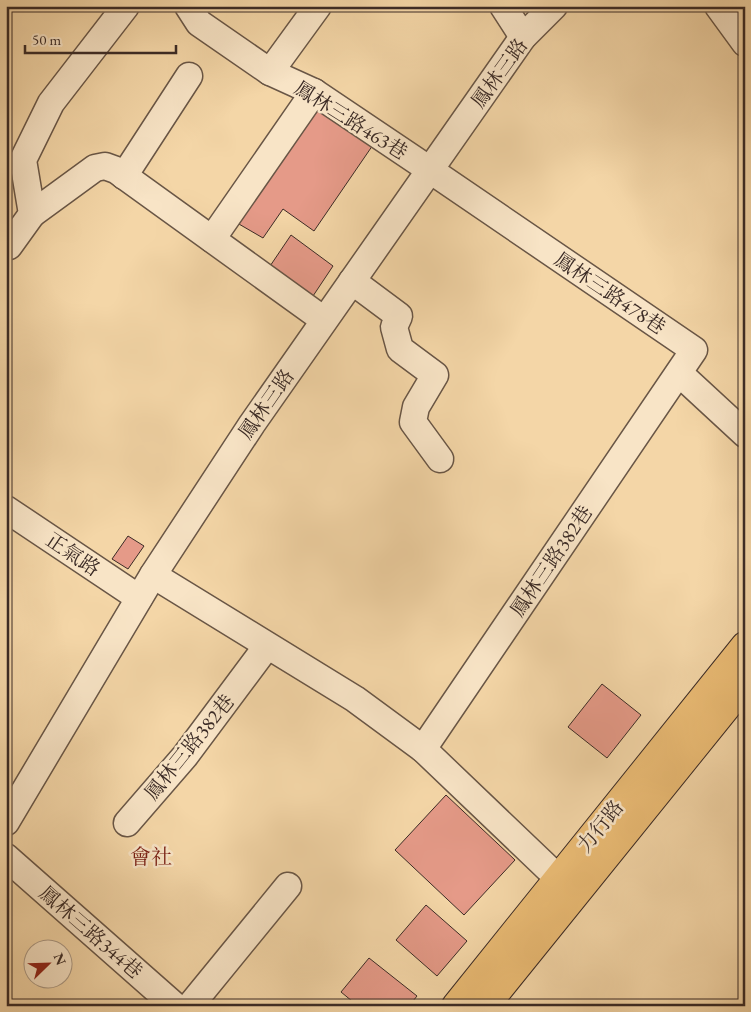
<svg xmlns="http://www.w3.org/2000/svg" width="751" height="1012" font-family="'EB Garamond','Noto Serif TC',serif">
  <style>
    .building { fill: #e59a88; stroke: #3b2b26 }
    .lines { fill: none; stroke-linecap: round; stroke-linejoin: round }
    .minor-casing { stroke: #695646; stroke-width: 29 }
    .major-casing { stroke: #3b2b26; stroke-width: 30 }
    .minor { stroke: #f8e4c6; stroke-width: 26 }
    .major { stroke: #eabb74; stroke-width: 28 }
    .labels { text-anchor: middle; stroke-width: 5; stroke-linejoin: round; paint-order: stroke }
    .street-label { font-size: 20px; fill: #3b2b26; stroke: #f8e4c6 }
    .neighbourhood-label { font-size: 21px; fill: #7a1f14; stroke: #f8e4c6 }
  </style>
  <rect width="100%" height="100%" fill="#f4d6a7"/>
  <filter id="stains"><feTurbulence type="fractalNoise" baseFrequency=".004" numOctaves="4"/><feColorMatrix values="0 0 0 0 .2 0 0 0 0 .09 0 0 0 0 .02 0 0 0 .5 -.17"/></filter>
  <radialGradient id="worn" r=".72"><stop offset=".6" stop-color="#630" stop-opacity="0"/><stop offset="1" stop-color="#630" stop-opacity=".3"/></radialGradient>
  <!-- building -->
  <g class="building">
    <polygon points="728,6 745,6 745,29"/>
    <polygon points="313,102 375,142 314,231 283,209 263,238 232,220"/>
    <polygon points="291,235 333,266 307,305 264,275"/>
    <polygon points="128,536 144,546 128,569 112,559"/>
    <polygon points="602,684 641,715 607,758 568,727"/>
    <polygon points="446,795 515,860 464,915 395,850"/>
    <polygon points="426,905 467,941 437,976 396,940"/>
    <polygon points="369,958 417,996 409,1006 358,1006 341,992"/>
  </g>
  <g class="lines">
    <!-- minor casing -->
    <g class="minor-casing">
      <g id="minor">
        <polyline points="188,6 199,23 270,72 314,92 430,170 694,350 423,749"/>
        <polyline points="503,6 523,37"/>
        <polyline points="718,6 745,43"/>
        <polyline points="270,72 318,6"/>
        <polyline points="124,176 189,76"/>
        <polyline points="32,214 95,168 105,166 116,170 324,320"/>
        <polyline points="212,239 314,92"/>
        <polyline points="6,246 9,246 32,214 23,160 51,103 126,6"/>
        <polyline points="352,281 399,316 394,327 400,349 435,375 416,407 413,422 440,459"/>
        <polyline points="679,373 745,434"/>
        <polyline points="6,509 139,598"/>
        <polyline points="153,575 355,699 423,749 558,878"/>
        <polyline points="6,822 153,575 252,424 523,37 554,6"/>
        <polyline points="127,823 185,756 267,646"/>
        <polyline points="6,857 175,1006"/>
        <polyline points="190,1006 288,886"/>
      </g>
    </g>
    <!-- major casing -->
    <g class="major-casing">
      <g id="major">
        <polyline points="456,1006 745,646"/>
        <polyline points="485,1006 745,684"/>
      </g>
    </g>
    <!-- minor -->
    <use href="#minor" class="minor"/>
    <!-- major -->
    <use href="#major" class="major"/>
  </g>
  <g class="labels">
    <!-- street labels -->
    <g class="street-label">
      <text transform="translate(499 73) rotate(-54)" y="7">鳳林三路</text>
      <text transform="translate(351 120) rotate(32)" y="7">鳳林三路463巷</text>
      <text transform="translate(610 293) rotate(34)" y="7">鳳林三路478巷</text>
      <text transform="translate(266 404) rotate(-55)" y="7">鳳林三路</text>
      <text transform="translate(73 554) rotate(34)" y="7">正氣路</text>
      <text transform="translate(551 561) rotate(-56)" y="7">鳳林三路382巷</text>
      <text transform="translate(189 747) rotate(-51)" y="7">鳳林三路382巷</text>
      <text transform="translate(600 826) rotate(-51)" y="7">力行路</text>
      <text transform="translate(91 932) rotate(41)" y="7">鳳林三路344巷</text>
    </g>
    <!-- neighbourhood labels -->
    <g class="neighbourhood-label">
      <text x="151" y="864">會社</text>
    </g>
  </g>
  <!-- margin -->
  <rect width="751" height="1012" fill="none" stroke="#f4d6a7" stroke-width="25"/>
  <rect x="8" y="8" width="736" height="997" fill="none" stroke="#3b2b26" stroke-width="2.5"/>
  <rect x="12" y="12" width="726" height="987" fill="none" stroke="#3b2b26"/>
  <!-- north arrow -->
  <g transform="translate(48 964) rotate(67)"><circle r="24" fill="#f8e4c6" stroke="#ac9a86"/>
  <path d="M0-4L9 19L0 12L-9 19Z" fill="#8f2418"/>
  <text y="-8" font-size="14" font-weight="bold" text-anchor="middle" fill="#3b2b26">N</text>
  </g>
  <!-- scale -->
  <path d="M25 45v8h151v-8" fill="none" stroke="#3b2b26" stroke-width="2.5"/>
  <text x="32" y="45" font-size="15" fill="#3b2b26" stroke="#f8e4c6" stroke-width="4" paint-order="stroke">50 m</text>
  <rect width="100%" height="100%" filter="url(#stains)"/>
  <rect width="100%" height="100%" fill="url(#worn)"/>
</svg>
